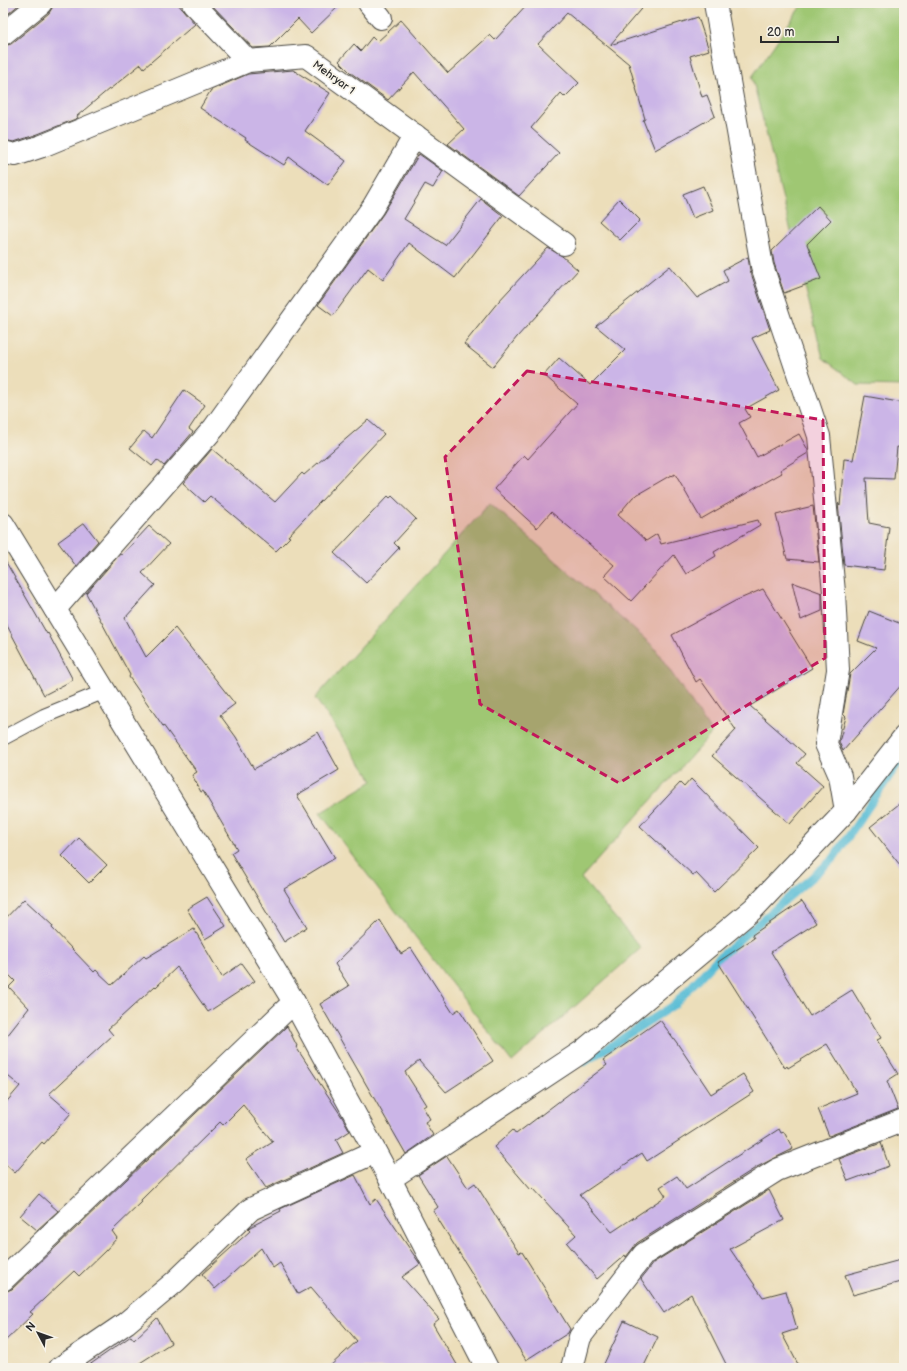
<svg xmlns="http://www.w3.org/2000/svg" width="907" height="1371" font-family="'Balsamiq Sans',sans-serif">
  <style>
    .green { fill: #9fc773; stroke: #65794f }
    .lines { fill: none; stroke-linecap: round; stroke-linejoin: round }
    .stream { stroke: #57bcd5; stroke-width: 8 }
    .building { fill: #cbb5e7 }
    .lane-casing { stroke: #484640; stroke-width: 16 }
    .street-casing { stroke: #484640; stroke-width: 24 }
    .secondary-casing { stroke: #484640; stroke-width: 24 }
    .lane { stroke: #fff; stroke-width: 14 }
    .street { stroke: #fff; stroke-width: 22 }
    .secondary { stroke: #fff; stroke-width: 22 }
    .marked { fill: #c2185b; fill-opacity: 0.2; stroke: #c2185b; stroke-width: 3; stroke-dasharray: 8 5; stroke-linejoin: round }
    .labels { text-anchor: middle; stroke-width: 3.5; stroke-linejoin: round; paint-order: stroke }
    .street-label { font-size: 11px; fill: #2b2b2b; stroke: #f7f3e8 }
  </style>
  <rect width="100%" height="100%" fill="#f7f3e8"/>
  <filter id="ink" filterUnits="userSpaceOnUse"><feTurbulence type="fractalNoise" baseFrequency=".025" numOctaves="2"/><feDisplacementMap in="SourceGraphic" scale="8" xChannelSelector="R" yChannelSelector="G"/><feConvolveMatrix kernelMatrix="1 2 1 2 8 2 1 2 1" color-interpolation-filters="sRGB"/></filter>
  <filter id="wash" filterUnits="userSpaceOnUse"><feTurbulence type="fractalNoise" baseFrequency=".012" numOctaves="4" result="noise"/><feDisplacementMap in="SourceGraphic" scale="16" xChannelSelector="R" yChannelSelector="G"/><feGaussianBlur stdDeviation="0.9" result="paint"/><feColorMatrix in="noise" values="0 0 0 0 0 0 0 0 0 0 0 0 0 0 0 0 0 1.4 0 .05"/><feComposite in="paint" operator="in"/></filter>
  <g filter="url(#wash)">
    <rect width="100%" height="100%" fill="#ecdeba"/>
    <!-- green -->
    <g class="green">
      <polygon points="803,3 904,3 904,386 858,385 823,358 752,77"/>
      <polygon points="490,503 654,647 712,733 581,878 641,948 512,1062 320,813 373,781 315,698"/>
    </g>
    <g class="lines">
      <!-- stream -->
      <polyline class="stream" points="585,1062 674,1005 716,960 833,859 904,755"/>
    </g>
    <g id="blocks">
      <!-- building -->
      <g class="building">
        <polygon points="3,3 21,3 3,18"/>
        <polygon points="53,3 177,3 195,24 144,68 141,64 110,89 109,89 77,116 78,118 38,134 14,142 3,140 3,46 11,44 49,13 52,8"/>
        <polygon points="210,3 342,3 311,33 298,19 270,47 253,48"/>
        <polygon points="529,3 646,3 610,45 698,17 709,50 690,56 702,97 707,95 715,116 655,150 643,120 645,119 629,64 567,13 538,44 579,83 565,97 561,93 531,128 559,153 519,196 448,144 464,129 414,72 388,100 351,73 339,61 354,44 361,51 372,37 377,42 401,20 448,73 490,35 495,40"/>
        <polygon points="293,70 330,93 305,131 346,161 328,185 289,157 284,165 245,140 246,138 200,108 211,90 248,74"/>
        <polygon points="419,154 443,171 433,188 425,184 404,219 445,245 481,199 502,215 503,216 455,278 409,243 383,280 368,268 333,316 318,305 383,214"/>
        <polygon points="703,186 713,210 693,218 683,194"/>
        <polygon points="619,199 640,220 620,240 599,221"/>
        <polygon points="818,206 831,220 807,244 821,279 784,293 774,263 772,251"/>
        <polygon points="548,248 562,256 578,270 517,337 493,367 464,344 498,302"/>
        <polygon points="748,257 750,270 770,330 752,338 779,390 745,409 750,417 739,423 757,457 799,434 808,450 808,453 780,470 782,473 701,519 675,474 672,476 671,475 633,497 618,515 646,541 657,534 661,544 758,520 760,525 714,552 716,556 686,574 674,555 631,601 604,576 614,565 551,512 537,528 494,489 524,455 528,459 577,404 544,375 559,358 590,385 625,350 596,326 670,266 697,298 728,281 723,270"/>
        <polygon points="184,390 205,405 189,429 193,432 164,466 157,460 152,466 130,448 144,431 152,438"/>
        <polygon points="865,396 904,403 904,448 897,447 894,479 866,478 869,523 889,527 884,570 844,565 838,503 840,506 844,459 853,460"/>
        <polygon points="368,420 384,434 288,536 290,537 276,551 210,496 204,502 183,483 212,449 275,502 302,473 304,475"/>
        <polygon points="388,496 390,498 392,496 416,519 394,543 399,548 366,583 334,553"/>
        <polygon points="813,506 819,562 787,559 776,515"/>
        <polygon points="84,523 98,541 76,566 58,542"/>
        <polygon points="149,526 169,544 142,573 155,585 125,618 146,657 175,628 235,704 220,715 236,737 254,769 318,732 339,770 297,795 335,858 284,889 307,927 284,942 231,853 237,849 203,791 201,792 192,775 197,772 163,725 163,726 129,677 130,675 86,593 120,554 122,555"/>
        <polygon points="3,557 47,634 48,633 73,680 44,695 3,618"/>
        <polygon points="792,582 822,593 822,611 801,620"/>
        <polygon points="763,589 812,668 750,706 805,754 797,763 823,786 790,824 712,756 736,730 700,679 696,682 672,635 735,601"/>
        <polygon points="869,611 904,625 904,682 843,751 839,742 846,717 843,714 850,674 876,648 858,641"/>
        <polygon points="691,779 759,848 714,892 696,873 693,875 640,826 680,783 684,787"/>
        <polygon points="904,800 904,870 870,827"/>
        <polygon points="79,838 107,865 89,883 62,856"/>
        <polygon points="207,897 226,926 205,939 187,909"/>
        <polygon points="24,899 53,926 52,928 94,972 96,970 112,985 144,956 146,958 194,929 222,977 242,963 255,981 208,1012 177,967 156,987 155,986 108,1029 113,1035 49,1094 71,1113 44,1144 42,1142 15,1173 3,1162 3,1106 20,1086 3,1072 3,1041 29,1008 9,987 15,981 3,969 3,921"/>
        <polygon points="802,901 816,923 771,952 810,1016 852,990 881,1038 877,1040 898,1074 887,1081 898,1109 829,1136 818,1109 857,1093 827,1044 788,1068 787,1066 785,1068 718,962 754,938 752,935"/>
        <polygon points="380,920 401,954 411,948 453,1013 459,1009 493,1061 446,1092 419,1061 405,1072 426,1105 423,1107 430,1119 425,1122 433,1135 406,1154 320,1004 349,986 335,964"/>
        <polygon points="660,1020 677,1043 711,1094 743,1074 754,1092 647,1161 642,1153 580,1195 612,1232 666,1196 660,1187 677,1176 686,1189 779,1129 781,1133 784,1132 793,1149 757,1167 637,1243 626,1257 625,1255 597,1279 567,1243 576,1235 533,1188 531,1190 494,1147 513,1130 516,1134 607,1065 603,1060"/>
        <polygon points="287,1026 297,1046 296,1047 342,1117 350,1131 336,1140 343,1153 266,1188 246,1159 273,1142 243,1105 223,1125 220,1122 141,1200 142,1202 112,1231 117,1238 105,1251 79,1276 74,1271 30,1312 33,1314 3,1343 3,1292 12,1289"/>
        <polygon points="881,1143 889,1166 848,1181 839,1159"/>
        <polygon points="447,1156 468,1188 475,1183 519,1253 522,1252 570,1329 568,1333 526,1360 433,1211 438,1207 418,1175"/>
        <polygon points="355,1175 370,1204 376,1199 418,1261 420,1264 402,1277 439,1319 433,1324 459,1368 328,1368 357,1341 311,1287 298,1294 280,1263 273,1268 261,1248 215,1289 202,1274 250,1231 248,1229 250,1227 281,1211 280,1209"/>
        <polygon points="769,1190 784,1220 730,1249 763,1297 786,1291 797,1329 782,1334 800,1368 728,1368 691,1294 664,1313 641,1279 653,1263"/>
        <polygon points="39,1194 58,1211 37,1230 20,1216"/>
        <polygon points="904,1259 904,1281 853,1295 845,1275"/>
        <polygon points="157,1318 171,1343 132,1368 85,1368 131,1336 134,1340"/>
        <polygon points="624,1321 658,1337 643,1368 602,1368"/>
      </g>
    </g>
  </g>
  <g filter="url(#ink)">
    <use href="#blocks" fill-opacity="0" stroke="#484640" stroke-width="1"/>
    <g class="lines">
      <!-- lane casing -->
      <g class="lane-casing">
        <polyline id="lane" points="3,738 44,716 105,691"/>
      </g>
      <!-- street casing -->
      <g class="street-casing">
        <g id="street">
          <polyline points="193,3 248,61"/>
          <polyline points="369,3 381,18"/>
          <polyline points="715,3 762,266 819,436 834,592 838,670 826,744 840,776 846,811"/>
          <polyline points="3,34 41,3"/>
          <polyline points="3,152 15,155 42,146 248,61 306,56 564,244"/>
          <polyline points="55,609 214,428 373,207 415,135"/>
          <polyline points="390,1179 583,1051 753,909 846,811 904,737"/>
          <polyline points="3,1280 294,1002"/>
          <polyline points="60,1368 126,1323 176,1281 251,1209 375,1152"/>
          <polyline points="572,1368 580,1337 644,1254 777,1170 904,1120"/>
        </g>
      </g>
      <!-- secondary casing -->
      <g class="secondary-casing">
        <polyline id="secondary" points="3,524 294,1002 390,1179 487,1368"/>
      </g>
      <!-- lane -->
      <use href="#lane" class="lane"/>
      <!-- street -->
      <use href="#street" class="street"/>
      <!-- secondary -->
      <use href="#secondary" class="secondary"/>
    </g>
  </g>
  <!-- marked area -->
  <path class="marked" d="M527,371L823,420L825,658L619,783L480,704L445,457Z"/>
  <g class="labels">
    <!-- street labels -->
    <g class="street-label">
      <text transform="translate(334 77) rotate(36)" y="4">Mehryar 1</text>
    </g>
  </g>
  <!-- margin -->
  <rect width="907" height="1371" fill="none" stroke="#f7f3e8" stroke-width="16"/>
  <!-- north arrow -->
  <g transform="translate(38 1333) rotate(311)" stroke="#f7f3e8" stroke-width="3" paint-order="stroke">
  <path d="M0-3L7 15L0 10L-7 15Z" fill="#2b2b2b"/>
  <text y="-6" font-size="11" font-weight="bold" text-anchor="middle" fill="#2b2b2b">N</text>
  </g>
  <!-- scale -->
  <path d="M761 36v6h77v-6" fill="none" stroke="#2b2b2b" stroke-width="2"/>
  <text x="767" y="36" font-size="12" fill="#2b2b2b" stroke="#f7f3e8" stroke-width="3" paint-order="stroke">20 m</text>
</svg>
